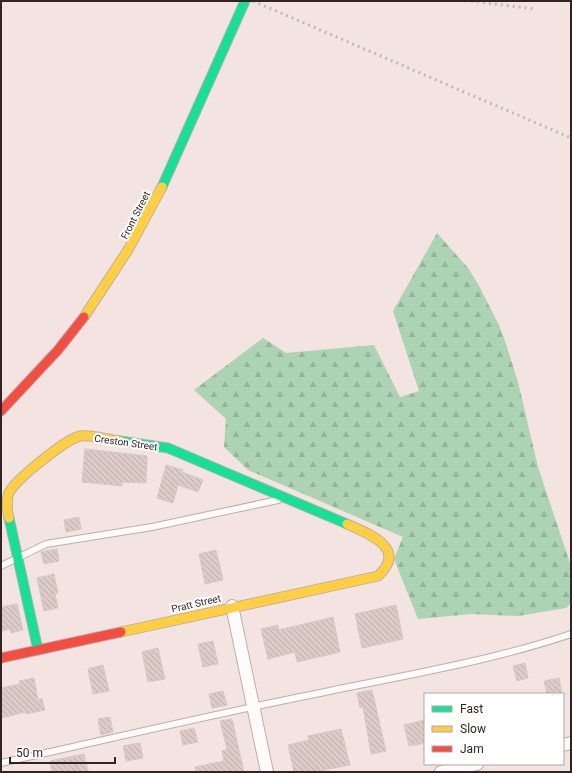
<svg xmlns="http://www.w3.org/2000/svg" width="572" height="773" font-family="Roboto,sans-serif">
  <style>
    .forest { fill: url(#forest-firs) }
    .building { fill: url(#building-back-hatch); stroke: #d6c8c6 }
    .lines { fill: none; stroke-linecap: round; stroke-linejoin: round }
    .lane-casing { stroke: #bbaeac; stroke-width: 8 }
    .street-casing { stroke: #bbaeac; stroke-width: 14 }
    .fast-casing { stroke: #bbaeac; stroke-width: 11 }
    .slow-casing { stroke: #bbaeac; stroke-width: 11 }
    .jam-casing { stroke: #bbaeac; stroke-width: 11 }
    .lane { stroke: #fdfbfa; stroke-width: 6 }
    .street { stroke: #fdfbfa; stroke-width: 12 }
    .fast { stroke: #16e098; stroke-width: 9 }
    .slow { stroke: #ffcf43; stroke-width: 9 }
    .jam { stroke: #f24e42; stroke-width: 9 }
    .rail { stroke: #bebab9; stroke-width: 3; stroke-dasharray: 2 4; stroke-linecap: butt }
    .labels { text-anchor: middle; stroke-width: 4; stroke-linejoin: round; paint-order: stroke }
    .street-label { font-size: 10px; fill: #312422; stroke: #fff }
  </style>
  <defs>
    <pattern id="forest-firs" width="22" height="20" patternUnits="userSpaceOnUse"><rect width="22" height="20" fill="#acd3b3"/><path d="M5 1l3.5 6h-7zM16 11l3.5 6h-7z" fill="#94b59a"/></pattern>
    <pattern id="building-back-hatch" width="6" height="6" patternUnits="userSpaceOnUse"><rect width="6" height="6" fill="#dccac7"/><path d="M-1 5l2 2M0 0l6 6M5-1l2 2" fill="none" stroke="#bdadab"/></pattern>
  </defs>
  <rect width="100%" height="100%" fill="#f3e4e1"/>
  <!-- forest -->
  <polygon class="forest" points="437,233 468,268 478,284 499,325 506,344 518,382 538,467 571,566 571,603 566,608 518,616 471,614 418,619 394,559 403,537 248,470 224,447 226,419 194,390 263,338 286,353 374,345 400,397 419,391 393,311"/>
  <!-- building -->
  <g class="building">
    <polygon points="85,449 147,456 146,483 122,482 122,486 82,482"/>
    <polygon points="166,465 183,470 182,472 203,480 198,492 178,485 173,503 157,498"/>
    <polygon points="79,517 81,529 66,532 64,520"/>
    <polygon points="57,549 59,561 44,564 41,552"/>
    <polygon points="216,550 223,580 205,584 199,554"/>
    <polygon points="54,574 58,593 55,594 58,608 44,611 37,578"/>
    <polygon points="17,604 23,630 11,633 10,629 1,631 1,607"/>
    <polygon points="396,605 403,639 362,648 355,614"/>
    <polygon points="333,617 340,652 297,662 295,652 268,659 261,629 278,625 279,630"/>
    <polygon points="213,641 218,664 203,667 198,644"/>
    <polygon points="158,648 165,679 148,682 142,652"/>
    <polygon points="525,663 528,678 517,681 513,666"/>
    <polygon points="103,665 109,691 93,694 88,669"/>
    <polygon points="34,678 38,700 42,699 45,710 26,714 26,712 1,718 1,688 20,684 19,681"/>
    <polygon points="559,678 562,694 547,694 544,681"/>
    <polygon points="372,690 386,751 371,754 363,707 360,708 357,693"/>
    <polygon points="223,691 227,705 212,708 209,694"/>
    <polygon points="110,717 113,732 101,735 98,719"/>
    <polygon points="232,719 244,772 196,772 195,767 224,761 222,751 227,749 220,721"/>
    <polygon points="425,720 425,743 409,746 404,725"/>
    <polygon points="194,728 198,742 183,745 180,731"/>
    <polygon points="341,729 350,765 314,772 294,772 288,745 309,740 308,736"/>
    <polygon points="140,743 143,758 126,761 123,746"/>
    <polygon points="84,754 88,771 52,772 50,761"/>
  </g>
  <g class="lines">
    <!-- lane casing -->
    <g class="lane-casing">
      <g id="lane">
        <polyline points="1,566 46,544 152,527 278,500"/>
        <path d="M1,763C105,740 210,715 315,694C400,676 488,662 571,634"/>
      </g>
    </g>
    <!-- street casing -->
    <g class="street-casing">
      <g id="street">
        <polyline points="232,606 267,772"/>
        <polyline points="563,745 571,743"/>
        <polyline points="441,772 477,764"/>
      </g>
    </g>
    <!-- fast casing -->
    <g class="fast-casing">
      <g id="fast">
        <polyline points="162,187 245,1"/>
        <polyline points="120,441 168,448 347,524"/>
        <polyline points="9,518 38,650"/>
      </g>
    </g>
    <!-- slow casing -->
    <g class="slow-casing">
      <g id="slow">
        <polyline points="84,317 128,250 162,187"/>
        <path d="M9,518C7,511 6,497 10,491C18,478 66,439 80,436C90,434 110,440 120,441"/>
        <path d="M121,632L378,576C408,548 369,534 347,524"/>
      </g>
    </g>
    <!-- jam casing -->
    <g class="jam-casing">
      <g id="jam">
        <polyline points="1,411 58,350 84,317"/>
        <polyline points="1,658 121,632"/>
      </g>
    </g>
    <!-- lane -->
    <use href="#lane" class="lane"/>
    <!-- street -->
    <use href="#street" class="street"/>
    <!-- fast -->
    <use href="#fast" class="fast"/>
    <!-- slow -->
    <use href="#slow" class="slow"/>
    <!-- jam -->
    <use href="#jam" class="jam"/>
    <!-- rail -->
    <g class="rail">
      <polyline points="253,1 571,138"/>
      <polyline points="471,1 534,9"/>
    </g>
  </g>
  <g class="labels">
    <!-- street labels -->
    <g class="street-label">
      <text transform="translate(135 215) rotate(-63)" y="4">Front Street</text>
      <text transform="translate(126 442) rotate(8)" y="4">Creston Street</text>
      <text transform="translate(196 603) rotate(-13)" y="4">Pratt Street</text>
    </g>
  </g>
  <!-- border -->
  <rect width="572" height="773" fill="none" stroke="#312422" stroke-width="4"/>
  <!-- legend -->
  <rect x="424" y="693" width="140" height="72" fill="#ffffff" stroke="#ada7a7"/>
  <rect x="432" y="706" width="20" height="6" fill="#16e098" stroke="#ada7a7"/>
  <text x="460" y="713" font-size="12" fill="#312422">Fast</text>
  <rect x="432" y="726" width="20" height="6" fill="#ffcf43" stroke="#ada7a7"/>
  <text x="460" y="733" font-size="12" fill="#312422">Slow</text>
  <rect x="432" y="746" width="20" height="6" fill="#f24e42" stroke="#ada7a7"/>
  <text x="460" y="753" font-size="12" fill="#312422">Jam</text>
  <!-- scale -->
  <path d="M10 757v6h105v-6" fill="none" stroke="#312422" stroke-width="2"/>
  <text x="16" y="757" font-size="12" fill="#312422" stroke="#ffffff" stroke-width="3" paint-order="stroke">50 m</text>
</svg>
